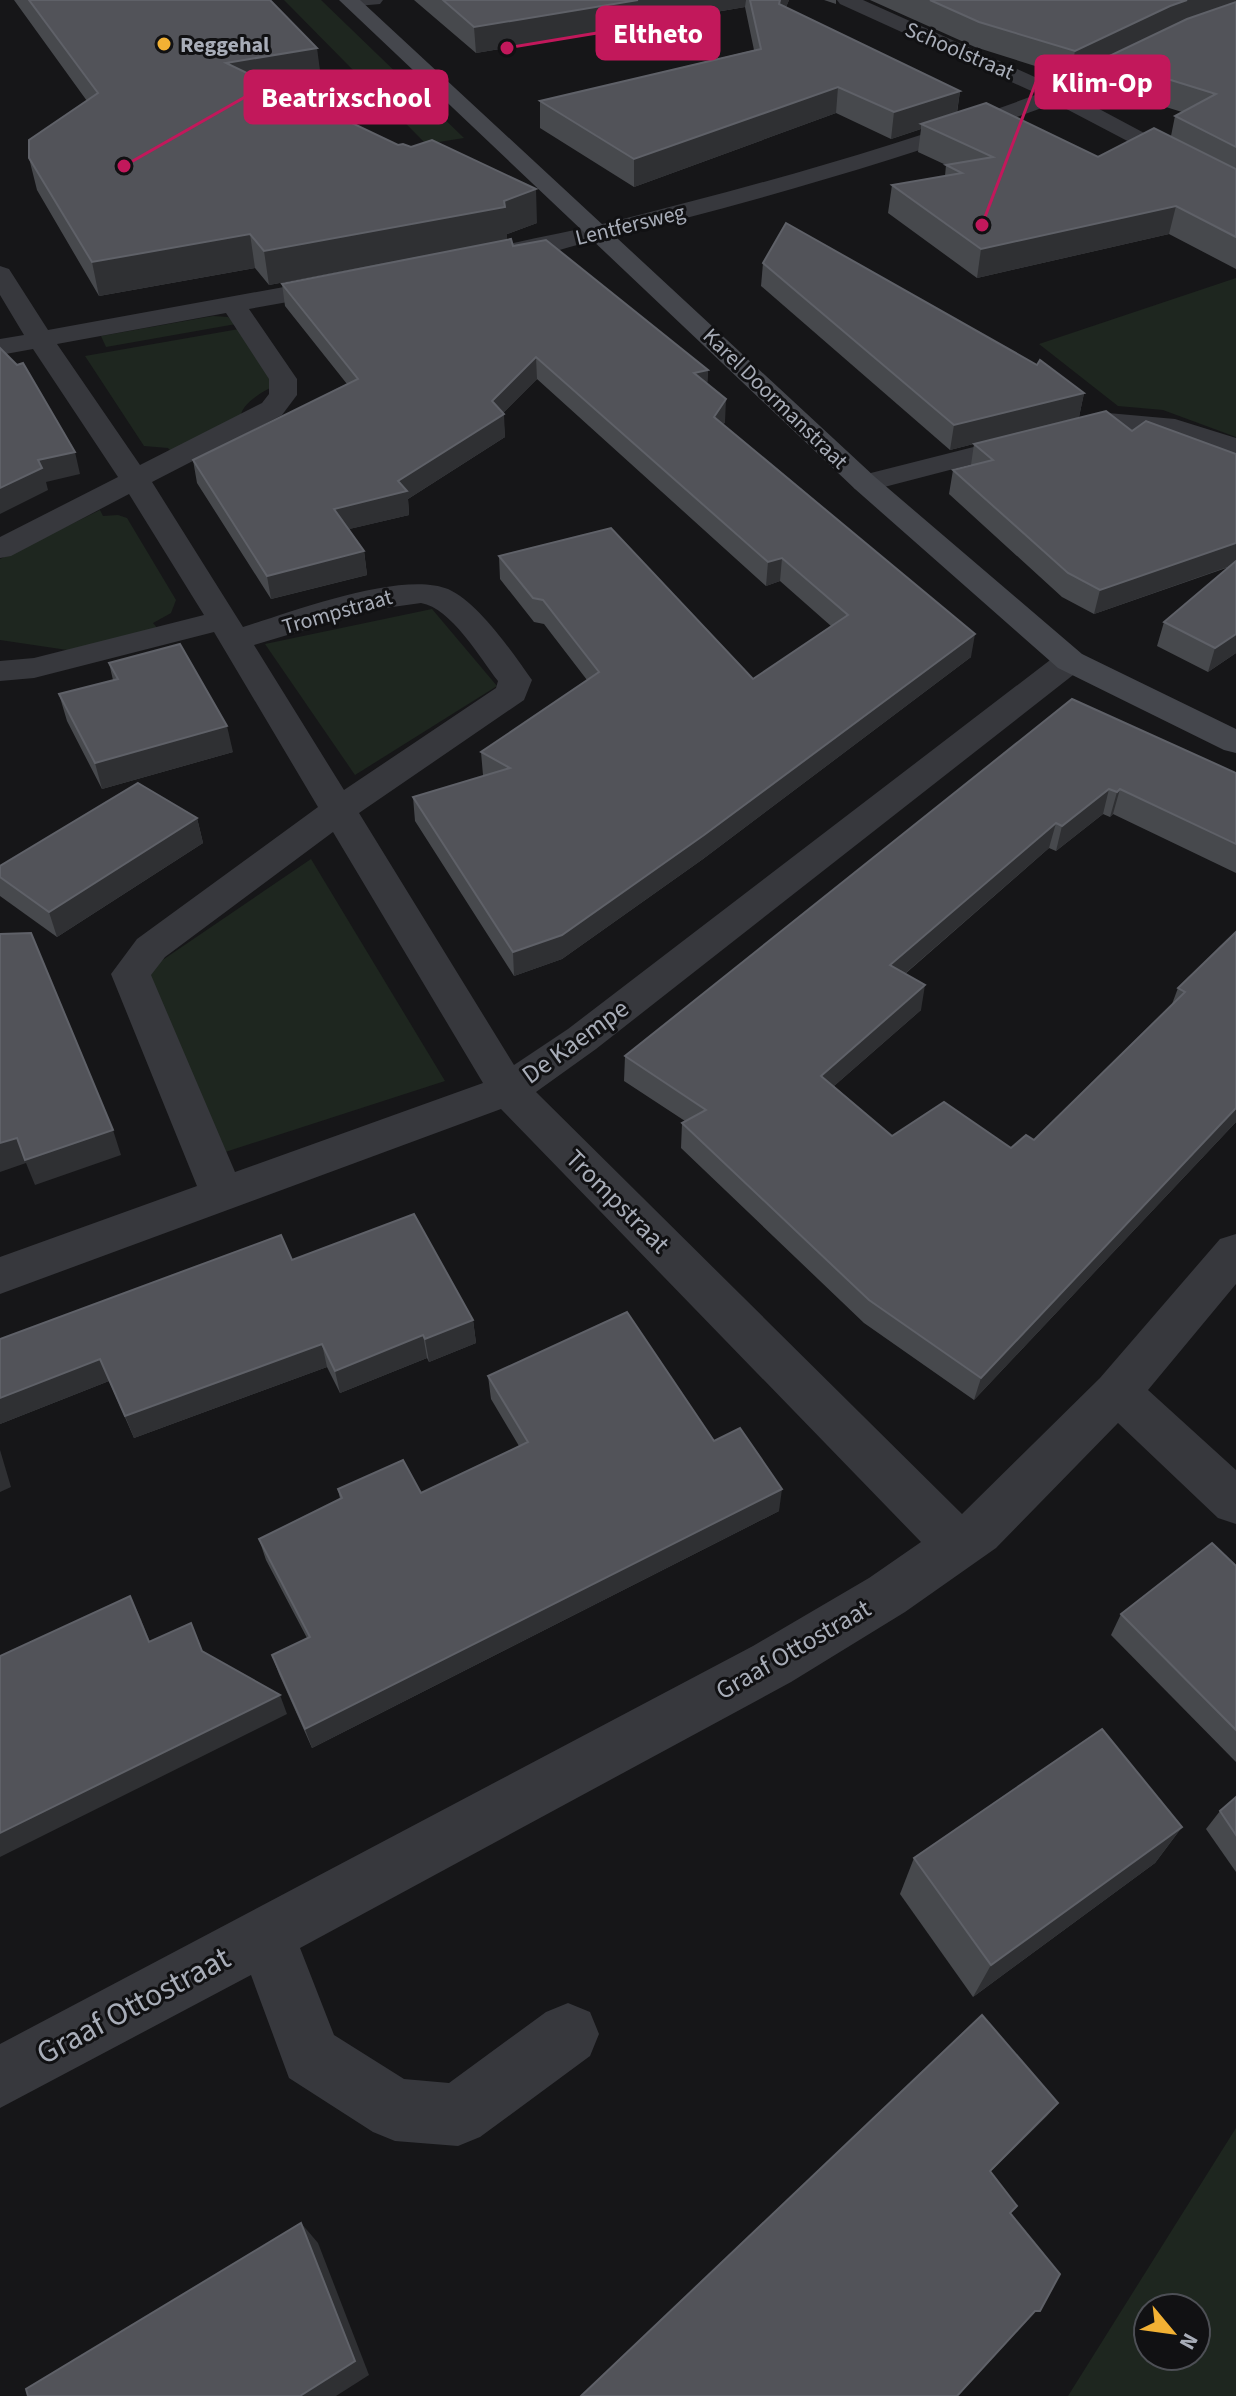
<svg xmlns="http://www.w3.org/2000/svg" width="1236" height="2396" font-family="'Source Sans 3',sans-serif">
  <style>
    .green { fill: #1e261f; fill-rule: evenodd }
    .lines { fill: none; stroke-linecap: round; stroke-linejoin: round }
    .street { fill: #37383d; fill-rule: evenodd }
    .secondary { fill: #45474d; fill-rule: evenodd }
    .wall { fill: #47494d }
    .shaded-wall { fill: #2f3033 }
    .building { fill: #525359; stroke: #5f6168; stroke-width: 2 }
    .poi-dot { fill: #f2b134; stroke: #111113; stroke-width: 3 }
    .labels { text-anchor: middle; stroke-width: 6; stroke-linejoin: round; paint-order: stroke }
    .far-poi-label { font-size: 22px; font-weight: bold; fill: #a8adb8; stroke: #111113; text-anchor: start }
    .far-street-label { font-size: 22px; fill: #a8adb8; stroke: #111113 }
    .street-label { font-size: 26px; fill: #a8adb8; stroke: #111113 }
    .near-street-label { font-size: 32px; fill: #a8adb8; stroke: #111113 }
    .leader { fill: none; stroke: #c2185b; stroke-width: 3 }
    .callout-dot { fill: #c2185b; stroke: #111113; stroke-width: 3 }
    .callout { fill: #c2185b; stroke: #c2185b; stroke-width: 3 }
    .callout-label { font-size: 28px; text-anchor: middle; font-weight: bold; fill: #fff }
  </style>
  <rect width="100%" height="100%" fill="#161618"/>
  <!-- green -->
  <g class="green">
    <polygon points="284,0 321,0 464,138 426,144"/>
    <polygon points="1236,278 1236,437 1163,410 1118,406 1039,344"/>
    <polygon points="213,316 228,317 236,324 106,347 101,336"/>
    <path d="M239,329L279,383C265,391 240,402 240,420L173,453L168,448L144,446L85,356Z"/>
    <polygon points="100,510 103,516 118,515 127,518 176,600 171,613 153,623 158,629 74,651 0,640 0,559"/>
    <polygon points="432,609 497,686 355,775 265,644"/>
    <polygon points="311,859 445,1081 213,1156 142,974"/>
    <path d="M1236,2128V2396H1068ZM1148,2308H1196V2356H1148Z"/>
  </g>
  <g class="lines">
    <!-- street -->
    <g class="street">
      <polygon points="345,0 383,0 380,4 346,7"/>
      <path d="M837,0H863L1057,87L1183,29L1236,9V22L1073,95L1236,182V198L1055,103C905,159 748,204 593,241C566,247 511,267 485,260L482,255L485,250C527,239 569,232 611,222C755,186 899,146 1038,94L840,4Z"/>
      <path d="M0,266L9,269L48,330L344,276L353,279L357,284L353,289L344,292L249,309L297,379V395L282,415L152,482L243,627C291,612 402,570 448,589C478,602 513,653 532,680L524,700L359,813L514,1065L568,1029L1058,654L1070,651L1082,654L1087,661L1082,668L596,1049L536,1092L962,1514L1100,1378L1220,1239L1236,1234V1284L1148,1390L1236,1470V1524L1218,1518L1118,1423L996,1548L905,1612L791,1682L300,1948L334,2035L404,2079L449,2083L546,2012L568,2003L590,2012L599,2034L590,2056L480,2137L458,2146L395,2141L373,2132L289,2078L251,1975L0,2108V2044L753,1646L869,1578L921,1542L501,1109L0,1294V1257L197,1186L111,974L137,939L318,807L214,632L34,678L0,681V661L34,658L204,615L129,494L11,556L0,558V537L118,477L33,349L0,355V339L24,335L0,295ZM226,313L269,379V394L262,403L140,465L57,344ZM421,603C451,608 480,658 498,681L496,688L344,790L254,645L371,610ZM333,832L483,1083L235,1172L151,975L165,957Z"/>
      <polygon points="1108,413 1175,419 1236,438 1236,457 1171,435 1108,429 865,492 855,489 850,483 855,477"/>
    </g>
    <!-- secondary -->
    <polygon class="secondary" points="339,0 360,0 875,477 1082,654 1236,729 1236,753 1224,750 1058,668 855,489"/>
  </g>
  <!-- wall -->
  <g class="wall">
    <polygon points="14,0 270,0 321,78 275,86 537,223 507,234 507,240 513,246 708,370 707,384 725,422 723,425 971,657 703,859 562,959 514,976 415,821 413,797 484,776 483,775 481,752 587,680 544,624 534,622 500,579 499,556 753,679 831,626 780,581 766,586 537,379 503,413 505,437 408,499 409,515 349,529 364,551 367,575 271,599 197,483 193,460 347,384 285,306 282,284 472,247 269,285 255,268 99,296 37,190 29,158 87,101"/>
    <polygon points="414,0 789,0 786,7 960,91 957,113 1098,157 1171,136 1175,116 1182,112 1098,86 1103,61 1070,77 975,47 870,0 1236,0 1236,269 1169,234 977,278 888,213 892,185 945,176 946,165 918,152 921,129 891,139 836,113 634,187 540,128 540,101 754,50 745,7 476,53"/>
    <polygon points="824,0 836,0 836,4"/>
    <polygon points="763,263 1084,393 1079,417 950,450 761,286"/>
    <polygon points="1132,431 1236,454 1236,653 1208,672 1157,646 1164,622 1229,567 1094,614 1062,597 949,494 953,470 971,465 974,444"/>
    <polygon points="109,663 233,752 102,789 67,721 59,694 113,680"/>
    <polygon points="1072,699 1236,773 1236,873 1113,814 1110,817 1103,814 1056,851 1049,848 905,974 921,1010 834,1086 892,1136 1011,1148 1034,1140 1172,1004 1178,988 1236,932 1236,1122 974,1400 864,1323 681,1148 682,1123 685,1121 624,1081 625,1056"/>
    <polygon points="197,818 203,843 57,937 0,896 0,866"/>
    <polygon points="292,1260 473,1320 476,1343 429,1362 427,1358 340,1393 327,1367 134,1438 109,1381 0,1424 0,1339"/>
    <polygon points="488,1376 714,1441 779,1511 312,1748 279,1674 272,1655 307,1638 266,1560 259,1539 340,1499 338,1489 421,1493 519,1446 491,1399"/>
    <polygon points="1236,1566 1236,1762 1111,1635 1121,1614"/>
    <polygon points="1236,1797 1236,1872 1206,1829 1220,1811"/>
    <polygon points="1182,1827 1155,1863 973,1997 900,1894 914,1858"/>
  </g>
  <!-- shaded-wall -->
  <g class="shaded-wall">
    <polygon points="638,0 746,0 745,7 476,53 474,27"/>
    <polygon points="780,0 789,0 777,30 779,4"/>
    <polygon points="1187,0 1236,0 1236,7 1103,59 1103,61 1070,77 1075,51 1170,6"/>
    <polygon points="317,48 321,78 231,94 226,63"/>
    <polygon points="838,87 836,113 634,187 634,159"/>
    <polygon points="960,91 956,118 921,124 921,129 891,139 894,112"/>
    <polygon points="536,189 537,223 507,234 507,240 269,285 264,251 504,201"/>
    <polygon points="1176,206 1169,234 977,278 981,249"/>
    <polygon points="250,234 255,268 99,296 92,262"/>
    <polygon points="536,357 537,379 499,417 504,414 505,437 408,499 409,515 337,532 334,509 398,481 492,401"/>
    <polygon points="708,370 707,392 694,373"/>
    <polygon points="1084,393 1079,417 950,450 954,425"/>
    <polygon points="726,399 725,422 713,440 714,417"/>
    <polygon points="75,452 80,474 46,482 48,490 0,514 0,488 38,460"/>
    <polygon points="1236,543 1236,564 1094,614 1100,590"/>
    <polygon points="364,551 367,575 271,599 267,576"/>
    <polygon points="782,558 780,581 766,586 768,562"/>
    <polygon points="975,634 971,657 703,859 562,959 514,976 513,952"/>
    <polygon points="1236,634 1236,653 1208,672 1215,648"/>
    <polygon points="227,726 233,752 102,789 95,763"/>
    <polygon points="1109,789 1103,814 1056,851 1062,826"/>
    <polygon points="1120,789 1113,814 1110,817 1117,792"/>
    <polygon points="197,818 203,843 57,937 49,912"/>
    <polygon points="1056,823 1049,848 886,990 890,965"/>
    <polygon points="925,985 921,1010 818,1100 821,1076"/>
    <polygon points="1236,1108 1236,1122 974,1400 981,1378"/>
    <polygon points="113,1130 121,1155 35,1185 26,1163 0,1172 0,1143 17,1138"/>
    <polygon points="473,1320 476,1343 429,1362 425,1339"/>
    <polygon points="423,1335 427,1358 340,1393 335,1371"/>
    <polygon points="322,1344 327,1367 134,1438 125,1416"/>
    <polygon points="100,1359 109,1381 0,1424 0,1398"/>
    <polygon points="0,1450 11,1487 0,1492"/>
    <polygon points="782,1489 779,1511 312,1748 305,1729"/>
    <polygon points="130,1596 140,1617 158,1662 149,1642"/>
    <polygon points="280,1695 287,1714 0,1857 0,1833"/>
    <polygon points="1182,1827 1155,1863 973,1997 991,1965"/>
    <polygon points="1058,2103 1047,2116 980,2182 990,2171"/>
    <polygon points="301,2223 318,2243 369,2375 336,2396 300,2396"/>
  </g>
  <!-- building -->
  <g class="building">
    <polygon points="29,0 270,0 317,48 226,63 398,145 403,144 411,147 432,140 536,189 504,201 505,207 264,251 250,234 92,262 29,158 29,140 98,93"/>
    <polygon points="443,0 638,0 474,27"/>
    <polygon points="750,0 780,0 779,4 960,91 894,112 838,87 634,159 540,101 761,49"/>
    <polygon points="930,0 1187,0 1170,6 1075,51 979,22"/>
    <polygon points="1236,2 1236,147 1175,116 1216,94 1103,59 1187,19"/>
    <polygon points="986,103 1098,157 1154,128 1236,169 1236,237 1176,206 981,249 892,185 962,173 946,165 993,157 921,124"/>
    <polygon points="786,223 1037,365 1040,360 1084,393 954,425 763,263"/>
    <polygon points="511,239 513,246 546,240 708,370 694,373 726,399 714,417 975,634 704,835 562,935 513,952 413,797 510,768 481,752 599,672 543,600 533,598 499,556 611,528 753,679 848,615 782,558 768,562 536,357 492,401 504,414 398,481 407,491 334,509 364,551 267,576 193,460 358,379 282,284"/>
    <polygon points="0,348 17,365 23,363 75,452 38,460 42,468 0,488"/>
    <polygon points="1106,411 1132,431 1146,421 1236,454 1236,543 1100,590 1068,573 953,470 993,460 974,444"/>
    <polygon points="1236,561 1236,634 1215,648 1164,622"/>
    <polygon points="180,644 227,726 95,763 59,694 118,679 109,663"/>
    <polygon points="1072,699 1236,773 1236,844 1120,789 1117,792 1109,789 1062,826 1056,823 890,965 925,985 821,1076 892,1136 944,1102 1011,1148 1026,1135 1034,1140 1185,992 1178,988 1236,932 1236,1108 981,1378 869,1300 682,1123 706,1110 625,1056"/>
    <polygon points="138,783 197,818 49,912 0,877 0,866"/>
    <polygon points="31,933 113,1130 25,1160 17,1138 0,1143 0,934"/>
    <polygon points="414,1214 473,1320 425,1339 423,1335 335,1371 322,1344 125,1416 100,1359 0,1398 0,1339 281,1235 292,1260"/>
    <polygon points="627,1312 714,1441 740,1428 782,1489 305,1729 272,1655 310,1637 259,1539 342,1498 338,1489 403,1460 421,1493 528,1442 488,1376"/>
    <polygon points="1212,1543 1236,1566 1236,1730 1121,1614"/>
    <polygon points="130,1596 149,1642 191,1623 202,1651 280,1695 0,1833 0,1656"/>
    <polygon points="1102,1729 1182,1827 991,1965 914,1858"/>
    <polygon points="1236,1797 1236,1835 1220,1811"/>
    <polygon points="982,2015 1058,2103 990,2171 1017,2206 1010,2213 1060,2274 1040,2311 1035,2311 957,2396 581,2396"/>
    <polygon points="301,2223 355,2361 300,2396 28,2396 26,2389"/>
  </g>
  <!-- markers -->
  <circle class="poi-dot" cx="164" cy="44" r="8"/>
  <g class="labels">
    <!-- far-poi labels -->
    <g class="far-poi-label">
      <text x="180" y="52">Reggehal</text>
    </g>
    <!-- far-street labels -->
    <g class="far-street-label">
      <text transform="translate(960 50) rotate(23)" y="8">Schoolstraat</text>
      <text transform="translate(630 224) rotate(-14)" y="8">Lentfersweg</text>
      <text transform="translate(776 398) rotate(44)" y="8">Karel Doormanstraat</text>
      <text transform="translate(337 611) rotate(-16)" y="8">Trompstraat</text>
    </g>
    <!-- street labels -->
    <g class="street-label">
      <text transform="translate(575 1041) rotate(-36)" y="9">De Kaempe</text>
      <text transform="translate(618 1201) rotate(45)" y="9">Trompstraat</text>
      <text transform="translate(793 1649) rotate(-30)" y="9">Graaf Ottostraat</text>
    </g>
    <!-- near-street labels -->
    <g class="near-street-label">
      <text transform="translate(133 2005) rotate(-28)" y="11">Graaf Ottostraat</text>
    </g>
  </g>
  <!-- callouts -->
  <path class="leader" d="M507 48L597 33M982 225L1036 82M124 166L245 97"/>
  <g class="callout-dot">
    <circle cx="507" cy="48" r="8"/>
    <circle cx="982" cy="225" r="8"/>
    <circle cx="124" cy="166" r="8"/>
  </g>
  <g class="callout">
    <rect x="597" y="7" width="122" height="52" rx="8"/>
    <rect x="1036" y="56" width="133" height="52" rx="8"/>
    <rect x="245" y="71" width="202" height="52" rx="8"/>
  </g>
  <g class="callout-label">
    <text x="658" y="43">Eltheto</text>
    <text x="1102" y="92">Klim-Op</text>
    <text x="346" y="107">Beatrixschool</text>
  </g>
  <!-- north arrow -->
  <g transform="translate(1172 2332) rotate(119)"><circle r="38" fill="#111113" stroke="#4d4f55" stroke-width="2"/>
  <path d="M0-6L14 30L0 20L-14 30Z" fill="#f2b134"/>
  <text y="-12" font-size="22" font-weight="bold" text-anchor="middle" fill="#a8adb8">N</text>
  </g>
</svg>
